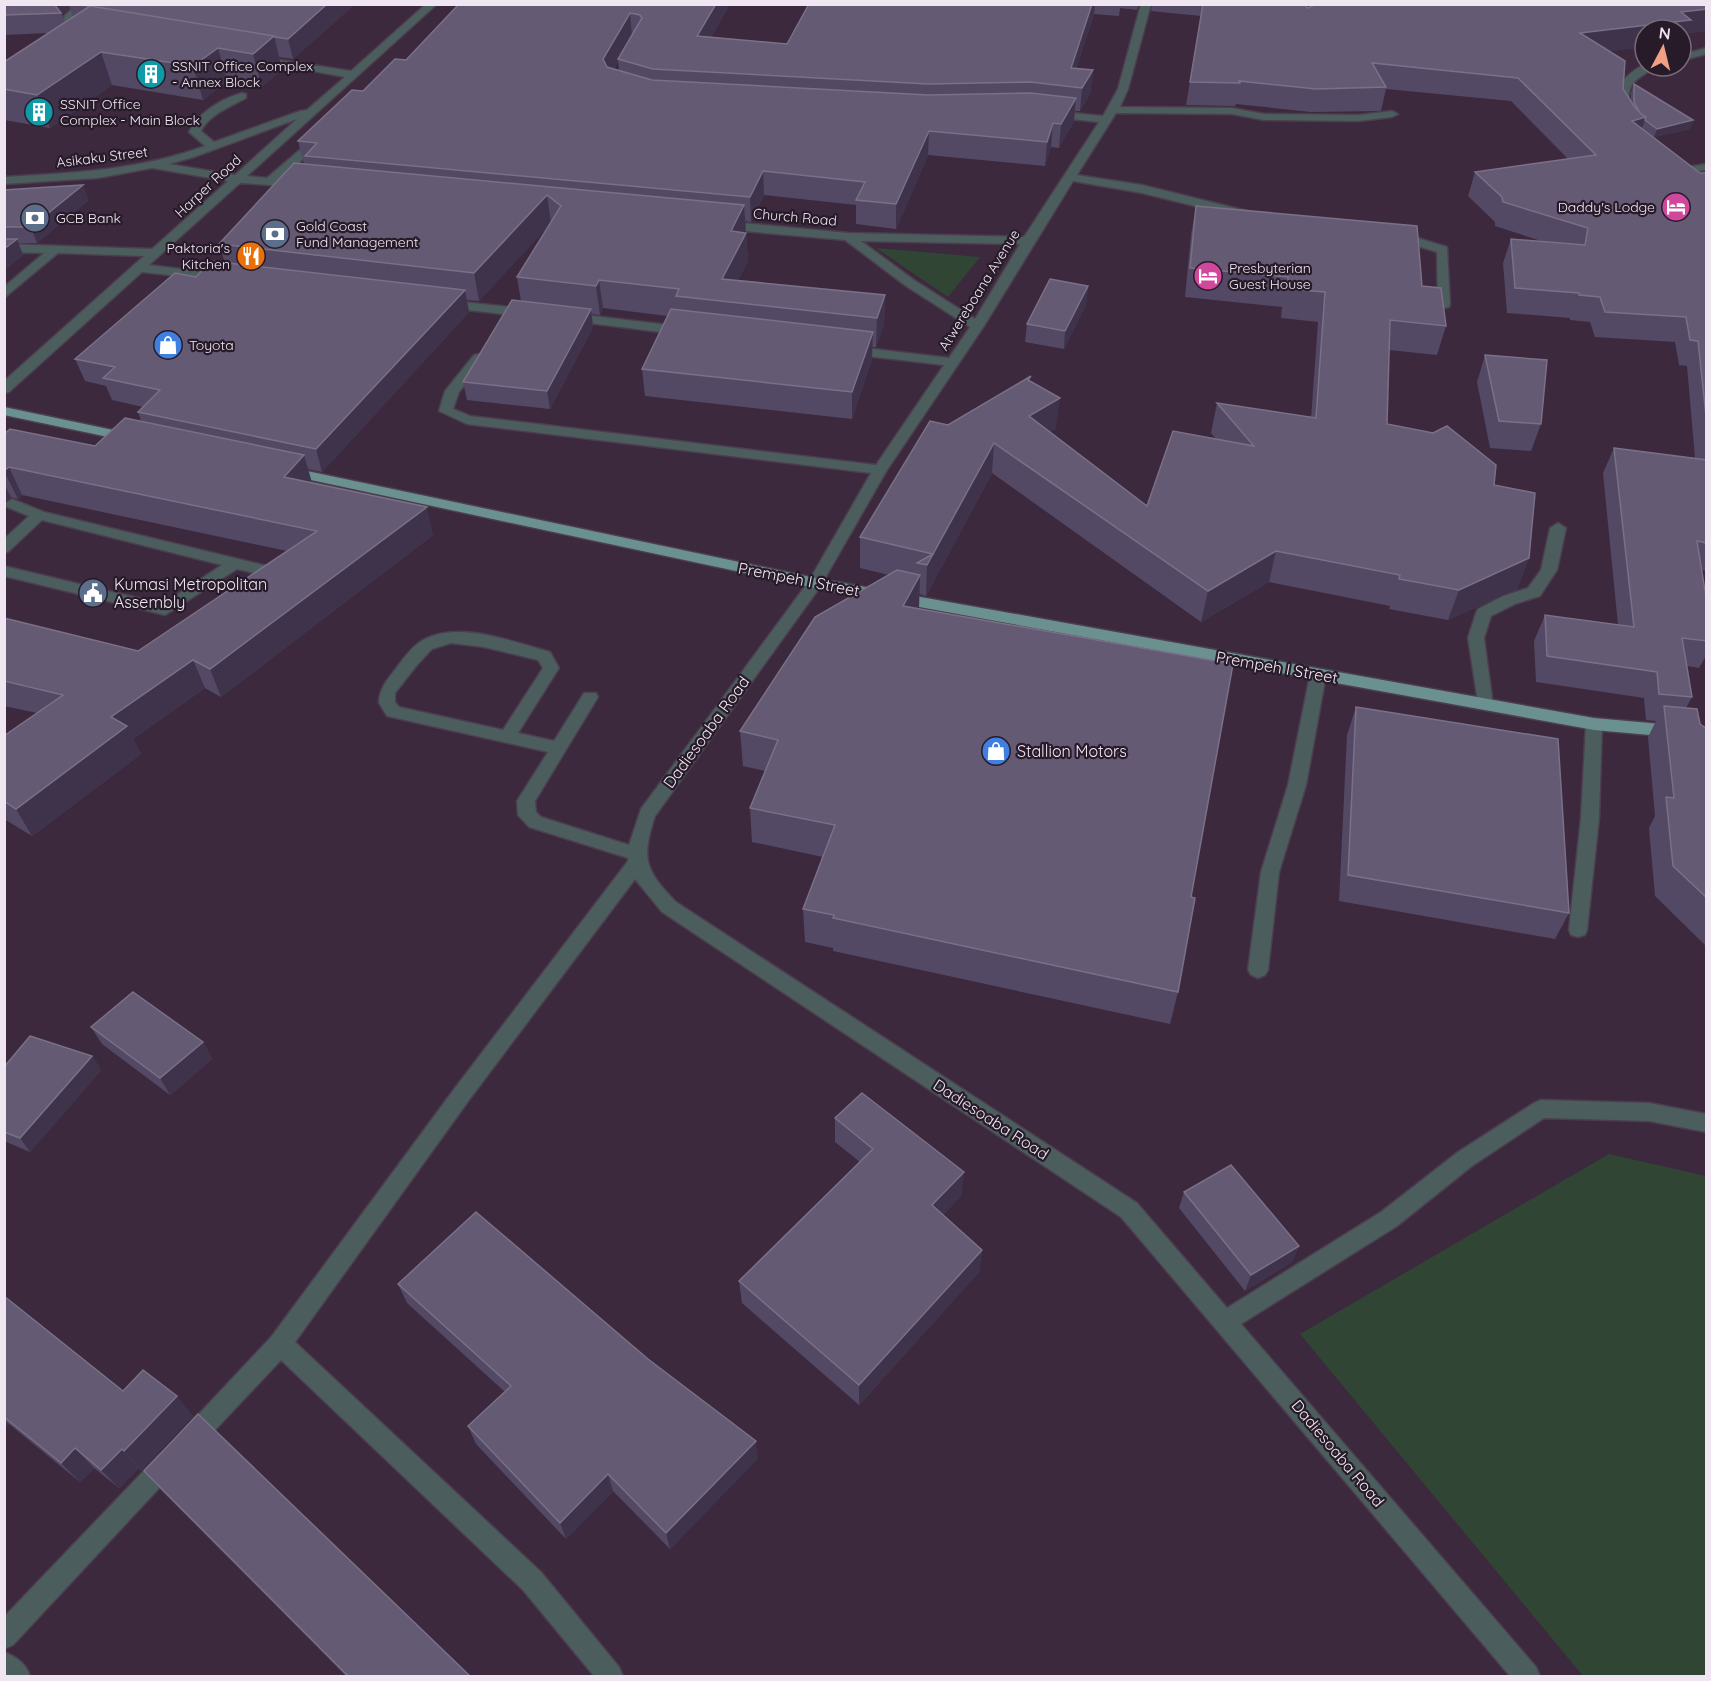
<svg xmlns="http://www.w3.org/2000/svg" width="1711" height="1681" font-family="Quicksand,sans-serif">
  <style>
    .built { fill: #3c293e; fill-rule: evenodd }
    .green { fill: #304534 }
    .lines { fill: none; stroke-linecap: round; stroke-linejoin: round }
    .minor-casing { stroke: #4c3e4e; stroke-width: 3 }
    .major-casing { stroke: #4c3e4e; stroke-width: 3 }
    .minor { fill: #4b5d5d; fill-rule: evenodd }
    .major { fill: #6a9090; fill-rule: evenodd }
    .wall { fill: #534964; fill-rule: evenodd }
    .shaded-wall { fill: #3e334a }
    .building { fill: #645a73; stroke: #7a7087; stroke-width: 1.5 }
    .labels { text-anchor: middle; stroke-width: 4.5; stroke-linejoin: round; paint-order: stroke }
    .far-poi-label { font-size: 14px; fill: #f0e6f1; stroke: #271a29; text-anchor: start }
    .far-street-label { font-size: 14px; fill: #f0e6f1; stroke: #271a29 }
    .street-label { font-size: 16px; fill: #f0e6f1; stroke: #271a29 }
    .poi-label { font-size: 16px; fill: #f0e6f1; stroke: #271a29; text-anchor: start }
  </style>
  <rect width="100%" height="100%" fill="#312333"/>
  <!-- built -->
  <path class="built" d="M5,5H1706V1676H5ZM1645,30H1681V66H1645Z"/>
  <!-- green -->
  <g class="green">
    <polygon points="876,248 980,257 948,297"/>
    <polygon points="1609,1154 1706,1176 1706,1676 1583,1676 1300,1334"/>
  </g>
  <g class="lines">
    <!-- minor casing -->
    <g class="minor-casing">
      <g id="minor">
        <polygon points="77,4 88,4 74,18 72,23 89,29 89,33 70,31 62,24 65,15"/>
        <path d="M426,4H437L247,176L267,178L316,136H324V140L280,180L303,183V187L240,183L149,265L220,274L224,275L226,278L224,281L142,272L9,392L4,393V381L144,256L58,253L4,298V287L44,253L4,252V244L152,249L228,181L152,168L98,178L4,184V177C73,173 140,170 205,146L189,132C199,112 221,99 242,93L246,94V98C230,107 210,114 201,131L214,142L300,111L307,110L345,77L258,61L253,58L254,56L351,71ZM297,119L235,175L169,164L194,157Z"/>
        <path d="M1141,4H1151L1128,89L1120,107L1232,108L1264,114L1359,115L1392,111L1398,114L1392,117L1359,121L1264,120L1232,114L1116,113L1077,175L1142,185L1247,211L1249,214L1243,218L1142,193L1073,181L984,326L887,470L820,587L655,816C641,859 645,870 676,902L1137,1203L1227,1308L1381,1212L1458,1152L1534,1103L1541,1100L1649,1103L1706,1114V1132L1649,1121L1544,1118L1472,1166L1397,1226L1241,1324L1536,1667L1540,1676H1510L1121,1217L662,912L635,879L469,1100L295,1342L541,1572L619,1667L623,1676H594L523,1590L281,1360L199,1447L191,1451L183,1447L179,1439L183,1431L272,1336L455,1088L628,861V858L529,827L518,815L517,801L548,752L387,716L379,703C379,688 388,679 397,667C404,658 412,646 423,640C459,620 513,642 550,652L559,668L518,733L554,741L584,693H596L598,697L535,801L536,812L541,817L629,845L641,809L809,581L871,473L467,424L439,411L445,391L474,355L479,354L486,358L459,392L453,409L470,416L876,465L944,365L849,354L842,350L849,346L949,358L970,327L906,286L845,240L721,229L715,225L721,221L848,233L1024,237L1099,122L1052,117L1046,114L1052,111L1103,116L1118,89ZM861,241L1020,244L975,319L914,280ZM451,643L484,647L538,660L543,668L503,730L399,707L395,702V693L417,665L432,649Z"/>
        <polygon points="1706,48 1706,54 1681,61 1681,55"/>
        <path d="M1645,64L1655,66C1636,83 1627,77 1629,109L1623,112L1619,111C1611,88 1626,74 1645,64Z"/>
        <polygon points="1706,164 1706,170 1686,173 1680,170 1682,168"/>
        <polygon points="1395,231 1447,247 1450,304 1449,307 1444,308 1438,304 1437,252 1391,238 1391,232"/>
        <polygon points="444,300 530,309 536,313 530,317 439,307 438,304"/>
        <polygon points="569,313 685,327 692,331 685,335 564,320 563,317 564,314"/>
        <polygon points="12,499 44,512 267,566 275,571 267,576 237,569 165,615 4,576 4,566 163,604 222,565 42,520 9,551 4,553 4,539 29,516 7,507 5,504"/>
        <polygon points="1558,523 1566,528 1557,570 1540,596 1515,604 1491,616 1484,638 1493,705 1491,709 1479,709 1468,638 1476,613 1478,609 1503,596 1528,588 1541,570 1550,528"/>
        <polygon points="1318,669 1324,671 1326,675 1306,785 1279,872 1268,970 1265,975 1258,978 1251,975 1248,970 1261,872 1288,785 1310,675 1312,671"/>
        <polygon points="1594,718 1600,720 1602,724 1599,818 1587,930 1585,935 1578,937 1571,935 1569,930 1581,818 1586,724 1588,720"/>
        <polygon points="167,1451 175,1455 179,1463 175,1471 13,1645 4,1649 4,1617 159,1455"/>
        <path d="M4,1652C17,1657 26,1664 30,1676H4Z"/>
      </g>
    </g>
    <!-- major casing -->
    <g class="major-casing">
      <g id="major">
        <polygon points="4,407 132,434 139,438 132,442 4,415"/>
        <polygon points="288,467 815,578 1594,718 1706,728 1706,740 1594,730 815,588 283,474 281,471"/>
      </g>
    </g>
    <!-- minor -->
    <use href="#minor" class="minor"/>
    <!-- major -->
    <use href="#major" class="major"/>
  </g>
  <!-- wall -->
  <g class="wall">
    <path d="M4,4H355L293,59L279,57L282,69L262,87L227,81L203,100L112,85L50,128L4,120V62L48,33L4,35ZM70,8L73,17L65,23L63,16V13Z"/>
    <path d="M459,4H730L711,37L787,44L809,4H1139L1137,10L1120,8L1119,16L1094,14L1076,69L1093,70L1090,94L1080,111H1075L1074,121L1059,148L1051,147L1045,166L928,155L896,229L856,224V205L764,195L751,222L745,221L748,261L738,280L885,295L884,324L876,347H872V359L852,419L645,396L642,369L667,316L603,308L600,315L592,314L593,327L550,409L467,400L463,382L521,301L517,277L549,225L479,301L467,300L469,312L322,472L308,469L312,483L433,535L221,697L205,688L133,739L141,754L32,836L4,819V736L37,713L4,706V618L138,651L287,551L22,495L18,499L11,497L4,502V434L95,446L141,421L138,412L143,407L112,400L106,386L85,381L75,359L196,277L225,263L219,244L304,164L298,141L363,91L406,60ZM618,61L619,70L614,69Z"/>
    <polygon points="1152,4 1304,4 1308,8 1316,4 1707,4 1707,31 1687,33 1683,43 1681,43 1681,30 1645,30 1645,47 1610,51 1625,61 1623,89 1631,102 1631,93 1634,84 1693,120 1690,129 1654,137 1642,129 1700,173 1707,173 1707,571 1701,570 1707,603 1707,654 1699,668 1687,666 1692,697 1686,708 1697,709 1700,724 1707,729 1707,947 1655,896 1649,828 1655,816 1648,737 1656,721 1646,720 1644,698 1536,682 1534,641 1545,615 1618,625 1603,473 1614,448 1695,458 1687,366 1679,365 1675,342 1595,337 1590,322 1570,320 1570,318 1507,313 1503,263 1511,239 1544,242 1495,226 1495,222 1468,196 1475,172 1568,159 1511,101 1386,89 1381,111 1311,112 1236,104 1235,106 1186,105 1201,16 1151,11"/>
    <polygon points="4,190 89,200 37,243 18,243 23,255 4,270"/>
    <polygon points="1196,206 1422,286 1446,326 1437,355 1389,350 1387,424 1494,485 1529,558 1517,589 1448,620 1389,609 1390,606 1269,582 1201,622 992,473 926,596 919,594 919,609 1191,897 1178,992 1170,1024 833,951 833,948 805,942 803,909 823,857 752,842 750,808 765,771 743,766 740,731 889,575 860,568 860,537 948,425 1030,381 1056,428 1050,432 1147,506 1216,439 1211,433 1217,403 1311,418 1318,322 1281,318 1282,307 1185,297 1191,235"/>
    <polygon points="1088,286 1086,304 1064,349 1025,342 1027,324"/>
    <polygon points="1485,355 1541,424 1531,451 1490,448 1477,382"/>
    <polygon points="1356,707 1569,913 1555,939 1339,901 1347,735"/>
    <polygon points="91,1027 203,1042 212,1059 170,1095 102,1044"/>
    <polygon points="92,1056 101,1070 30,1152 4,1141 4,1067"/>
    <polygon points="835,1118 962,1195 943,1215 982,1250 979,1272 859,1405 742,1303 739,1281 860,1162 835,1142"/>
    <polygon points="1184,1192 1299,1246 1292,1262 1245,1291 1179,1208"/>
    <polygon points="398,1284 758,1458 670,1549 613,1491 566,1539 476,1444 468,1426 505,1392 407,1303"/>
    <polygon points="4,1296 123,1391 193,1416 141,1470 139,1468 119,1488 94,1468 80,1482 9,1424 4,1428"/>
    <polygon points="144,1471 471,1677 347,1677 161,1490"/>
  </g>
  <!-- shaded-wall -->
  <g class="shaded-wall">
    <polygon points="53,4 69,4 70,8 63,13 63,16 61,13"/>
    <polygon points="327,4 355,4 293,59 288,39"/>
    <polygon points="716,4 730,4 699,59 697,36"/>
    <polygon points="1092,4 1095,4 1094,14 1070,87 1071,68"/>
    <polygon points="1707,9 1707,31 1687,33 1683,43 1681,43 1681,30 1645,30 1645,47 1572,56 1580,33 1681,12"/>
    <polygon points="630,13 632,36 618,59 618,61 606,83 603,59"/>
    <polygon points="274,36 282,69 262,87 253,54"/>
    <polygon points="218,48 227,81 203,100 193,66"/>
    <polygon points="101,52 112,85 50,128 37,95"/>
    <polygon points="1093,70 1090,94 1080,111 1082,88"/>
    <polygon points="1076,98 1074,121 1059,148 1061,124"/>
    <polygon points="1646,117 1637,141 1632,121"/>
    <polygon points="1693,120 1690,129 1654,137 1657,129"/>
    <polygon points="1053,123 1051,147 1045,166 1047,142"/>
    <polygon points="929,131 928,155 896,229 896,204"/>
    <polygon points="763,171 764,195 751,222 750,197"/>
    <polygon points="83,185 89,200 37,243 31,227"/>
    <polygon points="547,195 551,223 479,301 474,273"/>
    <polygon points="744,205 748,261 727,301 722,279 731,231"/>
    <polygon points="17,239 23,255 4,270 4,249"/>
    <polygon points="599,280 603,308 600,315 596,286"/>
    <polygon points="1088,286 1086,304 1064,349 1065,331"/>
    <polygon points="465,290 469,312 322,472 316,449"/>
    <polygon points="885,295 884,324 876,347 877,318"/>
    <polygon points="591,309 593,327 550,409 547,391"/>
    <polygon points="873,332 872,359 852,419 852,392"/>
    <polygon points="1060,398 1056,428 1027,446 1029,416"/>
    <polygon points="994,443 992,473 926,596 927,565"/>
    <polygon points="304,455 312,483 284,477"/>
    <polygon points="9,467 22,495 18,499 4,471"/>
    <polygon points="4,484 11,497 4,502"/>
    <polygon points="427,507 433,535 221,697 210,669"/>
    <polygon points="1276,551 1269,582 1201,622 1208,591"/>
    <polygon points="1529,558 1517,589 1448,620 1459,590"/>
    <polygon points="920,575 919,609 903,606"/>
    <polygon points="193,660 205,688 133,739 141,754 32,836 16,809 111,717"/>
    <polygon points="203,1042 212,1059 170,1095 160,1078"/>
    <polygon points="92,1056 101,1070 30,1152 20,1138"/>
    <polygon points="964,1172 962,1195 931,1228 932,1205"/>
    <polygon points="1299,1246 1292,1262 1245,1291 1251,1275"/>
    <polygon points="982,1250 979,1272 859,1405 859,1385"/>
    <polygon points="177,1396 193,1416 141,1470 124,1451"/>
    <polygon points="4,1420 9,1424 4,1428"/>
    <polygon points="756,1441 758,1458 670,1549 666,1533"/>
    <polygon points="75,1448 94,1468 80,1482 61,1463"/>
    <polygon points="122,1449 139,1468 119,1488 101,1470"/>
    <polygon points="608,1474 613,1491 566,1539 560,1523"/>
  </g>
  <!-- building -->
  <g class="building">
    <polygon points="4,4 54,4 61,13 4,15"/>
    <polygon points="76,4 327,4 288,39"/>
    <polygon points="459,4 716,4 697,36 787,44 809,4 1092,4 1071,68 1093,70 1082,88 1030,82 928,84 653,69 618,59 642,18 640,15 630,13 603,59 607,67 652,80 928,95 1030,93 1076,98 1061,124 1053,123 1047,142 929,131 896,204 856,200 865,182 763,171 750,197 305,156 317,143 298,141 352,90 363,91 395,59 406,60"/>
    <polygon points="1203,4 1304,4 1308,8 1316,4 1707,4 1707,9 1681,12 1691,20 1580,33 1625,61 1623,89 1636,109 1646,117 1632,121 1700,173 1707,173 1707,425 1698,341 1690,340 1686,317 1605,312 1600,297 1579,295 1579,293 1515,288 1511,239 1585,245 1588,228 1503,202 1502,197 1475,172 1596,155 1518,78 1372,63 1386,87 1316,89 1239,81 1240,83 1190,82"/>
    <polygon points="90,6 274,36 253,54 218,48 193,66 101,52 37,95 4,89 4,62"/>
    <polygon points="1634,84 1693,120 1657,129 1645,120 1646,117 1640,113 1634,102"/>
    <polygon points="294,163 744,205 731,231 746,233 722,279 885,295 877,318 676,296 679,289 599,280 596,286 517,277 561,206 547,195 474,273 219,244"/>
    <polygon points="83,185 31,227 4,227 4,190"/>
    <polygon points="1196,206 1417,226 1422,286 1441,288 1446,326 1390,320 1387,424 1433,433 1447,426 1496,465 1494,485 1535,493 1529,558 1459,590 1399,579 1400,575 1276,551 1208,591 994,443 927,565 917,563 933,554 860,537 930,421 948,425 1031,376 1028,380 1060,398 1029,416 1147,506 1173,431 1254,446 1217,403 1316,418 1325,292 1288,289 1288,277 1190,268"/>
    <polygon points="4,239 17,239 4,249"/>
    <polygon points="211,261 465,290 316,449 138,412 160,390 103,378 115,367 75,359 175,273 196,277"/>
    <polygon points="1050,279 1088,286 1065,331 1027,324"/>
    <polygon points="512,300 591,309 547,391 463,382"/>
    <polygon points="671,309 873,332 852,392 642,369"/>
    <polygon points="1485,355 1547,360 1541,424 1499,421"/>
    <polygon points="125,418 304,455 284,477 427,507 210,669 193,660 111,717 127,726 16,809 4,801 4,736 63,695 4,681 4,618 138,651 317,531 9,467 4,471 4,434 10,429 95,446"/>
    <polygon points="1614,448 1707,460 1707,543 1697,541 1707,603 1707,641 1682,638 1692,697 1659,694 1657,672 1547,656 1545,615 1634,627"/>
    <polygon points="897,570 920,575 903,606 1233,664 1191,897 1195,898 1178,992 833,918 834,915 803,909 835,825 750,808 778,740 740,731 815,617"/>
    <polygon points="1664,706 1697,709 1700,724 1707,729 1707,898 1673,866 1666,797 1674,798"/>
    <polygon points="1356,707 1558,739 1569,913 1348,875"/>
    <polygon points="133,992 203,1042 160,1078 91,1027"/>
    <polygon points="30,1036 92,1056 20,1138 4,1132 4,1067"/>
    <polygon points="862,1093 964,1172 932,1205 982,1250 859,1385 739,1281 873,1149 835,1118"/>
    <polygon points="1231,1165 1299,1246 1251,1275 1184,1192"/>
    <polygon points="476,1212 648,1359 756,1441 666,1533 608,1474 560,1523 468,1426 511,1386 398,1284"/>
    <polygon points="4,1296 123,1391 143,1370 177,1396 124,1451 122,1449 101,1470 75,1448 61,1463 4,1417"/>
    <polygon points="198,1414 471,1677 349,1677 144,1471"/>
  </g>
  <!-- icons -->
  <defs>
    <g id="building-disc" transform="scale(1.5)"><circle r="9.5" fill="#0f9aa8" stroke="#271a29"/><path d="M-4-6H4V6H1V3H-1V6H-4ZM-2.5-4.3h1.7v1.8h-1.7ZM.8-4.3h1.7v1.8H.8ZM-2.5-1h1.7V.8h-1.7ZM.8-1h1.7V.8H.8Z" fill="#fff"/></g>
    <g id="hotel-disc" transform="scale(1.5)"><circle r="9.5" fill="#d1479c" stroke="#271a29"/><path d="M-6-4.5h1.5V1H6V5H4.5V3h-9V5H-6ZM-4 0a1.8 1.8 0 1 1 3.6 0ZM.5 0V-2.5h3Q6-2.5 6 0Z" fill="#fff"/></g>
    <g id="bank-disc" transform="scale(1.5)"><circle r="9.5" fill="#5c6f8a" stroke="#271a29"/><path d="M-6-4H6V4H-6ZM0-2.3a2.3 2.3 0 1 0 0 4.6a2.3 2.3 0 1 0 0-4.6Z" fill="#fff"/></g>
    <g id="restaurant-disc" transform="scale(1.5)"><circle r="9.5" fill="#e8710a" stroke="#271a29"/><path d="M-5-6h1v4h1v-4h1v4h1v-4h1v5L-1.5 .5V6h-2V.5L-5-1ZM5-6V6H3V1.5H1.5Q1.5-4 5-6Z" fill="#fff"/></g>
    <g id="shop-disc" transform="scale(1.5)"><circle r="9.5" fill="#3f7fe0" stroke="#271a29"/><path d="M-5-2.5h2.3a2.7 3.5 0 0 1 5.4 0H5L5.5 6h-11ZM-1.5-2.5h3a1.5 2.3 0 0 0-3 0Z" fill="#fff"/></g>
    <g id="civic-disc" transform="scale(1.5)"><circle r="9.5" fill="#5c6f8a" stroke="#271a29"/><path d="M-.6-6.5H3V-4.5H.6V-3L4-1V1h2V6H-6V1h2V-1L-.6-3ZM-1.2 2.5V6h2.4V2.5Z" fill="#fff"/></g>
  </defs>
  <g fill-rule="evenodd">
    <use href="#building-disc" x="151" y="74"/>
    <use href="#building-disc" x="39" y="112"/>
    <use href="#hotel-disc" x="1676" y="207"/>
    <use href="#bank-disc" x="35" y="218"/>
    <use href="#bank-disc" x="275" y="234"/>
    <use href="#restaurant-disc" x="251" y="256"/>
    <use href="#hotel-disc" x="1208" y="276"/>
    <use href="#shop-disc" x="168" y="345"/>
    <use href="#civic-disc" x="93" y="593"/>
    <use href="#shop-disc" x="996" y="751"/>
  </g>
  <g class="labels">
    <!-- far-poi labels -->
    <g class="far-poi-label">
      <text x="172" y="71">SSNIT Office Complex<tspan x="172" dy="16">- Annex Block</tspan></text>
      <text x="60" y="109">SSNIT Office<tspan x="60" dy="16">Complex - Main Block</tspan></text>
      <text x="1655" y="212" text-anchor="end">Daddy's Lodge</text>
      <text x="56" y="223">GCB Bank</text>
      <text x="296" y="231">Gold Coast<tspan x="296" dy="16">Fund Management</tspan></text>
      <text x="230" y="253" text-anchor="end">Paktoria's<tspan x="230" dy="16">Kitchen</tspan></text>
      <text x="1229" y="273">Presbyterian<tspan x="1229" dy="16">Guest House</tspan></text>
      <text x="189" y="350">Toyota</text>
    </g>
    <!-- far-street labels -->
    <g class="far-street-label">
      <text transform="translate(102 157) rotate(-7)" y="5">Asikaku Street</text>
      <text transform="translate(208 186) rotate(-43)" y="5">Harper Road</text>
      <text transform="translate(795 217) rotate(5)" y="5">Church Road</text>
      <text transform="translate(979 290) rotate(-58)" y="5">Atwereboana Avenue</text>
    </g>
    <!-- street labels -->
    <g class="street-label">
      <text transform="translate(799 579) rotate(11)" y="6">Prempeh I Street</text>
      <text transform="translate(1277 667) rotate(10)" y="6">Prempeh I Street</text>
      <text transform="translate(706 732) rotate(-54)" y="6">Dadiesoaba Road</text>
      <text transform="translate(991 1119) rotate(33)" y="6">Dadiesoaba Road</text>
      <text transform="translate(1338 1453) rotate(50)" y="6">Dadiesoaba Road</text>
    </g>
    <!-- poi labels -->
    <g class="poi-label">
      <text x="114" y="590">Kumasi Metropolitan<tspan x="114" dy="18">Assembly</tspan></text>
      <text x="1017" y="757">Stallion Motors</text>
    </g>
  </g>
  <!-- border -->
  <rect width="1711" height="1681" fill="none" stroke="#f0e6f1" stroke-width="12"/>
  <!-- north arrow -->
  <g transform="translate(1663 48) rotate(7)"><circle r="28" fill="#271a29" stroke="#776c79" stroke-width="1.5"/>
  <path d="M0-4.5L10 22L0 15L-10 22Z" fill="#f39f83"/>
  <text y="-9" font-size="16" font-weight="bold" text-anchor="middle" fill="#f0e6f1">N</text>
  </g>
</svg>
